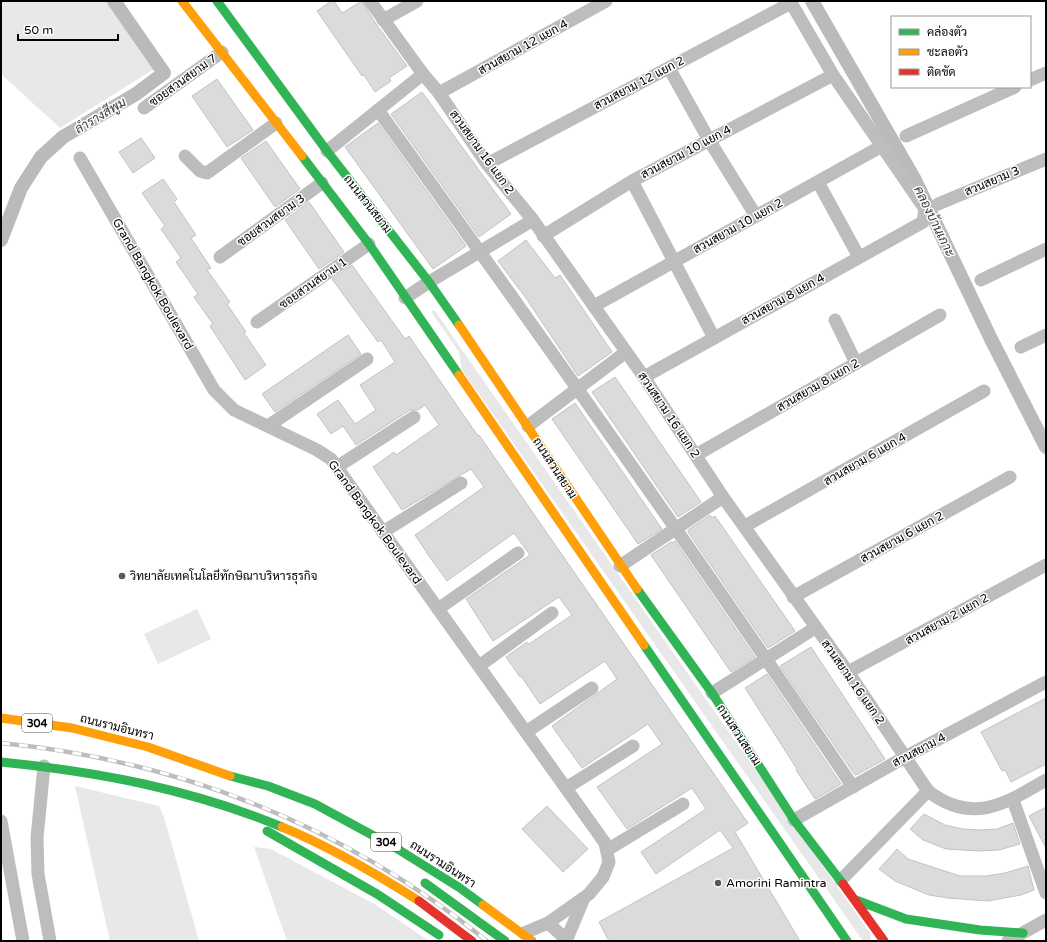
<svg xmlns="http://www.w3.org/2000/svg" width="1047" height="942" font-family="'Varela Round',Sarabun,sans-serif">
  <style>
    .green { fill: #e8e8e8 }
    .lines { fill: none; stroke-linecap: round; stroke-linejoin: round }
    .canal { stroke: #bababa; stroke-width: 14 }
    .building { fill: #dbdbdb; stroke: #c3c3c3 }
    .street { stroke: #bdbdbd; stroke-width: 13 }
    .fast { stroke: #30b455; stroke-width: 9 }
    .slow { stroke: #ff9f0a; stroke-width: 9 }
    .jam { stroke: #e5322d; stroke-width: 9 }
    .rail-casing { stroke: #bdbdbd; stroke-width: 4.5 }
    .rail { stroke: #fff; stroke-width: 3; stroke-dasharray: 9; stroke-linecap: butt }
    .poi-dot { fill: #595959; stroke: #fff; stroke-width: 1.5 }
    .labels { text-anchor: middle; stroke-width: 3; stroke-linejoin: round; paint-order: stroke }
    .shield { fill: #fff; stroke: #4c4c4c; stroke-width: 1 }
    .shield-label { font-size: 11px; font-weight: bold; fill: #000 }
    .street-label { font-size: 12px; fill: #000; stroke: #fff }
    .poi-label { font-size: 12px; fill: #000; stroke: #fff; text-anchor: start }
    .water-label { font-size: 13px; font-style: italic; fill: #3d3d3d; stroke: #fff }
  </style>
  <rect width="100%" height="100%" fill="#fff"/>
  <!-- green -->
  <g class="green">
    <polygon points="1,1 122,1 162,64 60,128 1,74"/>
    <polygon points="432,310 435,311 651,621 870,933 871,941 863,941 462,370 459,352 432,313"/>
    <polygon points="197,609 211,639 158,664 144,634"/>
    <polygon points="75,786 159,806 164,817 199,941 110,941"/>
    <polygon points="254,847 271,849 376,905 429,941 287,941"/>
  </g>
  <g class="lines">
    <!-- canal -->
    <g class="canal">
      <polyline points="812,1 915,180 991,339 1046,447"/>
      <polyline points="1,240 21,188 41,157 63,137 136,94 164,73 114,1"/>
    </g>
  </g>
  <!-- building -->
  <g class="building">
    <polygon points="331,1 334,1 342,13 362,1 376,24 407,66 389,78 391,81 375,92 364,75 362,76 317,11"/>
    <polygon points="217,79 253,130 227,147 192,96"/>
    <polygon points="422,92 511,214 479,237 391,114"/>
    <polygon points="378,123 466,246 433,269 345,147"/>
    <polygon points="141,138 155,158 133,173 119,152"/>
    <polygon points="266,141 300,189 275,207 241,158"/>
    <polygon points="163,179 177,199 174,202 196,235 191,238 211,268 207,270 230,302 227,304 246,332 244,333 266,365 245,380 210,326 213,324 194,297 198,294 176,262 181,258 161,229 165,226 142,193"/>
    <polygon points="309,202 344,252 319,269 285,220"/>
    <polygon points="526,240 555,278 560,275 612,352 578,376 526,298 498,261"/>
    <polygon points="352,265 405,339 409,336 478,436 479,435 748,823 735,832 800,941 609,941 599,922 733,848 720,830 656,874 641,852 706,809 692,788 627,829 597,787 662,744 648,724 582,768 566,746 552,726 617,679 605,661 540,704 521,676 520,677 506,657 527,642 529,644 572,615 559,597 493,641 466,599 530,555 514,533 447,581 429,556 415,535 484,487 471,469 402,510 373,467 394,452 396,455 439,425 425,405 418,410 410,410 356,445 343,426 331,434 317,414 338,400 355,424 376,410 360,385 395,362 381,340 378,342 332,279"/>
    <polygon points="348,335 361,354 275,412 262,394"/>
    <polygon points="615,377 701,502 678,517 592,392"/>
    <polygon points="575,403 662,529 638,544 552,419"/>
    <polygon points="710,515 712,518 715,516 795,631 768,648 688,532 688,530"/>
    <polygon points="675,541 755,657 731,672 651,555 671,542 672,543"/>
    <polygon points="811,647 885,759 858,774 855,775 780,666"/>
    <polygon points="767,674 841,784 815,799 796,770 797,769 745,688"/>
    <polygon points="1046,698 1046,764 1011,782 1005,770 1002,771 981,732"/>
    <polygon points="547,806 588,849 563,872 522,829"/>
    <polygon points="1046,807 1046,848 1029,816"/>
    <polygon points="924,814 945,825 963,829 980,830 997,829 1013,823 1020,844 999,850 979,851 946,849 923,840 910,829"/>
    <polygon points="897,849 908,859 960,876 986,876 1005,873 1028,866 1034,890 1021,895 988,901 948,898 929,895 895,881 879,869"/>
  </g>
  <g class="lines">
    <!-- street -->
    <g class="street">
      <path d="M370,1L423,74L439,93L487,164L533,220L644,377L723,497L848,672L928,791C972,825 1005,804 1046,780"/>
      <polyline points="383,20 417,1"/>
      <polyline points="669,68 709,140 756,216"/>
      <polyline points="1030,80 1046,73"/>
      <polyline points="439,93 606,1"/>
      <polyline points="144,108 222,52"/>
      <path d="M378,110C539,333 699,558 853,787"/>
      <polyline points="906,136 1015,87"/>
      <polyline points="327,151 423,74"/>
      <polyline points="185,156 200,171 207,173 276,123"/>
      <polyline points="80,158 214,390 234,410 317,450 331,459 605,843 609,862 603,877 589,894 548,923 524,933"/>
      <polyline points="487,164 791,3"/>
      <polyline points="632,181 714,338"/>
      <polyline points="818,182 859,257"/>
      <polyline points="938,204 1046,159"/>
      <polyline points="543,236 632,181 833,75"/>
      <polyline points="220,257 322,183"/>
      <polyline points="981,280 1046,249"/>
      <polyline points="405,298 429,282 533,220"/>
      <polyline points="594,306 882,146"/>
      <polyline points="835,320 856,363"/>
      <polyline points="257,322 369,244"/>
      <polyline points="1021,347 1046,335"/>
      <polyline points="644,377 923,222 925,209 833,75 790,1"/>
      <polyline points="268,426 367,359"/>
      <polyline points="528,426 626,352"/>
      <polyline points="696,455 940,315"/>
      <polyline points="337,467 414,417"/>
      <polyline points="745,526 984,391"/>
      <polyline points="383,532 461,483"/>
      <polyline points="620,566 723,497"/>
      <polyline points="793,597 1010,477"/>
      <polyline points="438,609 518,553"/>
      <polyline points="479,666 552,613"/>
      <polyline points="848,672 1046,565"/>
      <polyline points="712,693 815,628"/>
      <polyline points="526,732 592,688"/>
      <polyline points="44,766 37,838 38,874 50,941"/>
      <polyline points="566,788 633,746"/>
      <polyline points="1013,800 1046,893"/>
      <polyline points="794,820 905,757 1046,682"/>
      <polyline points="1,821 23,941"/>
      <polyline points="607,850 683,804"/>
      <polyline points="841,880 928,791"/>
      <polyline points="548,923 567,940"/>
      <polyline points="566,941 584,898"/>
      <polyline points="1008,941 1046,920"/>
    </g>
    <!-- fast -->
    <g class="fast">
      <polyline points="217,1 327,151 429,282 459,325"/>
      <polyline points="302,156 369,244 459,375"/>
      <polyline points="637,589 712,693 794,820 843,884"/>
      <polyline points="644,645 847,941"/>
      <path d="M1,762C99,772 191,789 282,827"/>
      <polyline points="230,776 268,786 315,804 396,848 460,888 483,905"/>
      <polyline points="267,831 377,894 439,935"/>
      <polyline points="425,883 505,941"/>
      <polyline points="856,900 906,919 980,930 1023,933"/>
    </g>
    <!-- slow -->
    <g class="slow">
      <polyline points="182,1 302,156"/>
      <polyline points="459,325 637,589"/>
      <polyline points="459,375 644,645"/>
      <polyline points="1,718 72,728 148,747 230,776"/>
      <path d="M282,827C331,847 375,873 419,901"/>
      <polyline points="483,905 532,941"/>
    </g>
    <!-- jam -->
    <g class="jam">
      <polyline points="843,884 884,941"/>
      <polyline points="419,901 472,941"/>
    </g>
    <!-- rail casing -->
    <g class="rail-casing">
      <path id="rail" d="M1,743C183,761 344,826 487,941"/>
    </g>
    <!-- rail -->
    <use href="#rail" class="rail"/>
  </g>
  <!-- markers -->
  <g class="poi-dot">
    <circle cx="122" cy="576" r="4"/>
    <circle cx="718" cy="883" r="4"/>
  </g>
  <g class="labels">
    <!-- shield labels -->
    <g class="shield">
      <rect x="22" y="714" width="30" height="18" rx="3"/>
      <rect x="371" y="833" width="30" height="18" rx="3"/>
    </g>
    <g class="shield-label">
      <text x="37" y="727">304</text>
      <text x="386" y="846">304</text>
    </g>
    <!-- street labels -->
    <g class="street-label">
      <text transform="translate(523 47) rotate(-29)" y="4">สวนสยาม 12 แยก 4</text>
      <text transform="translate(183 80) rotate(-36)" y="4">ซอยสวนสยาม 7</text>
      <text transform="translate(639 83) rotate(-28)" y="4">สวนสยาม 12 แยก 2</text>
      <text transform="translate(482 152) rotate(54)" y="4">สวนสยาม 16 แยก 2</text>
      <text transform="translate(686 152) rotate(-28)" y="4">สวนสยาม 10 แยก 4</text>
      <text transform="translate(992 181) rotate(-23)" y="4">สวนสยาม 3</text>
      <text transform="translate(368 204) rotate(52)" y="4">ถนนสวนสยาม</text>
      <text transform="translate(271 220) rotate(-36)" y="4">ซอยสวนสยาม 3</text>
      <text transform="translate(738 226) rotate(-29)" y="4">สวนสยาม 10 แยก 2</text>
      <text transform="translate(313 283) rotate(-35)" y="4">ซอยสวนสยาม 1</text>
      <text transform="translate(153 284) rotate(60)" y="4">Grand Bangkok Boulevard</text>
      <text transform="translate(783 299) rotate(-29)" y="4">สวนสยาม 8 แยก 4</text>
      <text transform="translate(818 385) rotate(-30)" y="4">สวนสยาม 8 แยก 2</text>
      <text transform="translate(669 415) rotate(56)" y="4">สวนสยาม 16 แยก 2</text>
      <text transform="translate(865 459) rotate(-30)" y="4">สวนสยาม 6 แยก 4</text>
      <text transform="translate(555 468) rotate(57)" y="4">ถนนสวนสยาม</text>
      <text transform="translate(375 522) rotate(54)" y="4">Grand Bangkok Boulevard</text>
      <text transform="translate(902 537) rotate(-29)" y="4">สวนสยาม 6 แยก 2</text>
      <text transform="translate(947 619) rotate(-29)" y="4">สวนสยาม 2 แยก 2</text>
      <text transform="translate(853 682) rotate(55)" y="4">สวนสยาม 16 แยก 2</text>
      <text transform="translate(117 727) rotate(14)" y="4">ถนนรามอินทรา</text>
      <text transform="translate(739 735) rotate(57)" y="4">ถนนสวนสยาม</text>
      <text transform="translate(919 750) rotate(-28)" y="4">สวนสยาม 4</text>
      <text transform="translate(443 864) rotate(33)" y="4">ถนนรามอินทรา</text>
    </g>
    <!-- poi labels -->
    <g class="poi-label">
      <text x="130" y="580">วิทยาลัยเทคโนโลยีทักษิณาบริหารธุรกิจ</text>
      <text x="726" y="887">Amorini Ramintra</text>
    </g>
    <!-- water labels -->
    <g class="water-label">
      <text transform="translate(100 115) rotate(-31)" y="5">ลำรางสีพูม</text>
      <text transform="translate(935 221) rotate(64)" y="5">คลองบ้านเกาะ</text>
    </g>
  </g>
  <!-- border -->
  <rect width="1047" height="942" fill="none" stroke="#000000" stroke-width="4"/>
  <!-- legend -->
  <rect x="891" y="16" width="140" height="72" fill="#ffffff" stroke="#999999"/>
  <rect x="899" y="29" width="20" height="6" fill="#30b455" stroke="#999999"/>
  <text x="927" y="36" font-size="12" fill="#000000">คล่องตัว</text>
  <rect x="899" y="49" width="20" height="6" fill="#ff9f0a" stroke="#999999"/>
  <text x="927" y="56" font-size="12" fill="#000000">ชะลอตัว</text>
  <rect x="899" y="69" width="20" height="6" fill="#e5322d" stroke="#999999"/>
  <text x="927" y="76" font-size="12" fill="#000000">ติดขัด</text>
  <!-- scale -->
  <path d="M18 34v6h100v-6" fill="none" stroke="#000000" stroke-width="2"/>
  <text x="24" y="34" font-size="12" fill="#000000" stroke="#ffffff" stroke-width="3" paint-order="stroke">50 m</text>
</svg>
